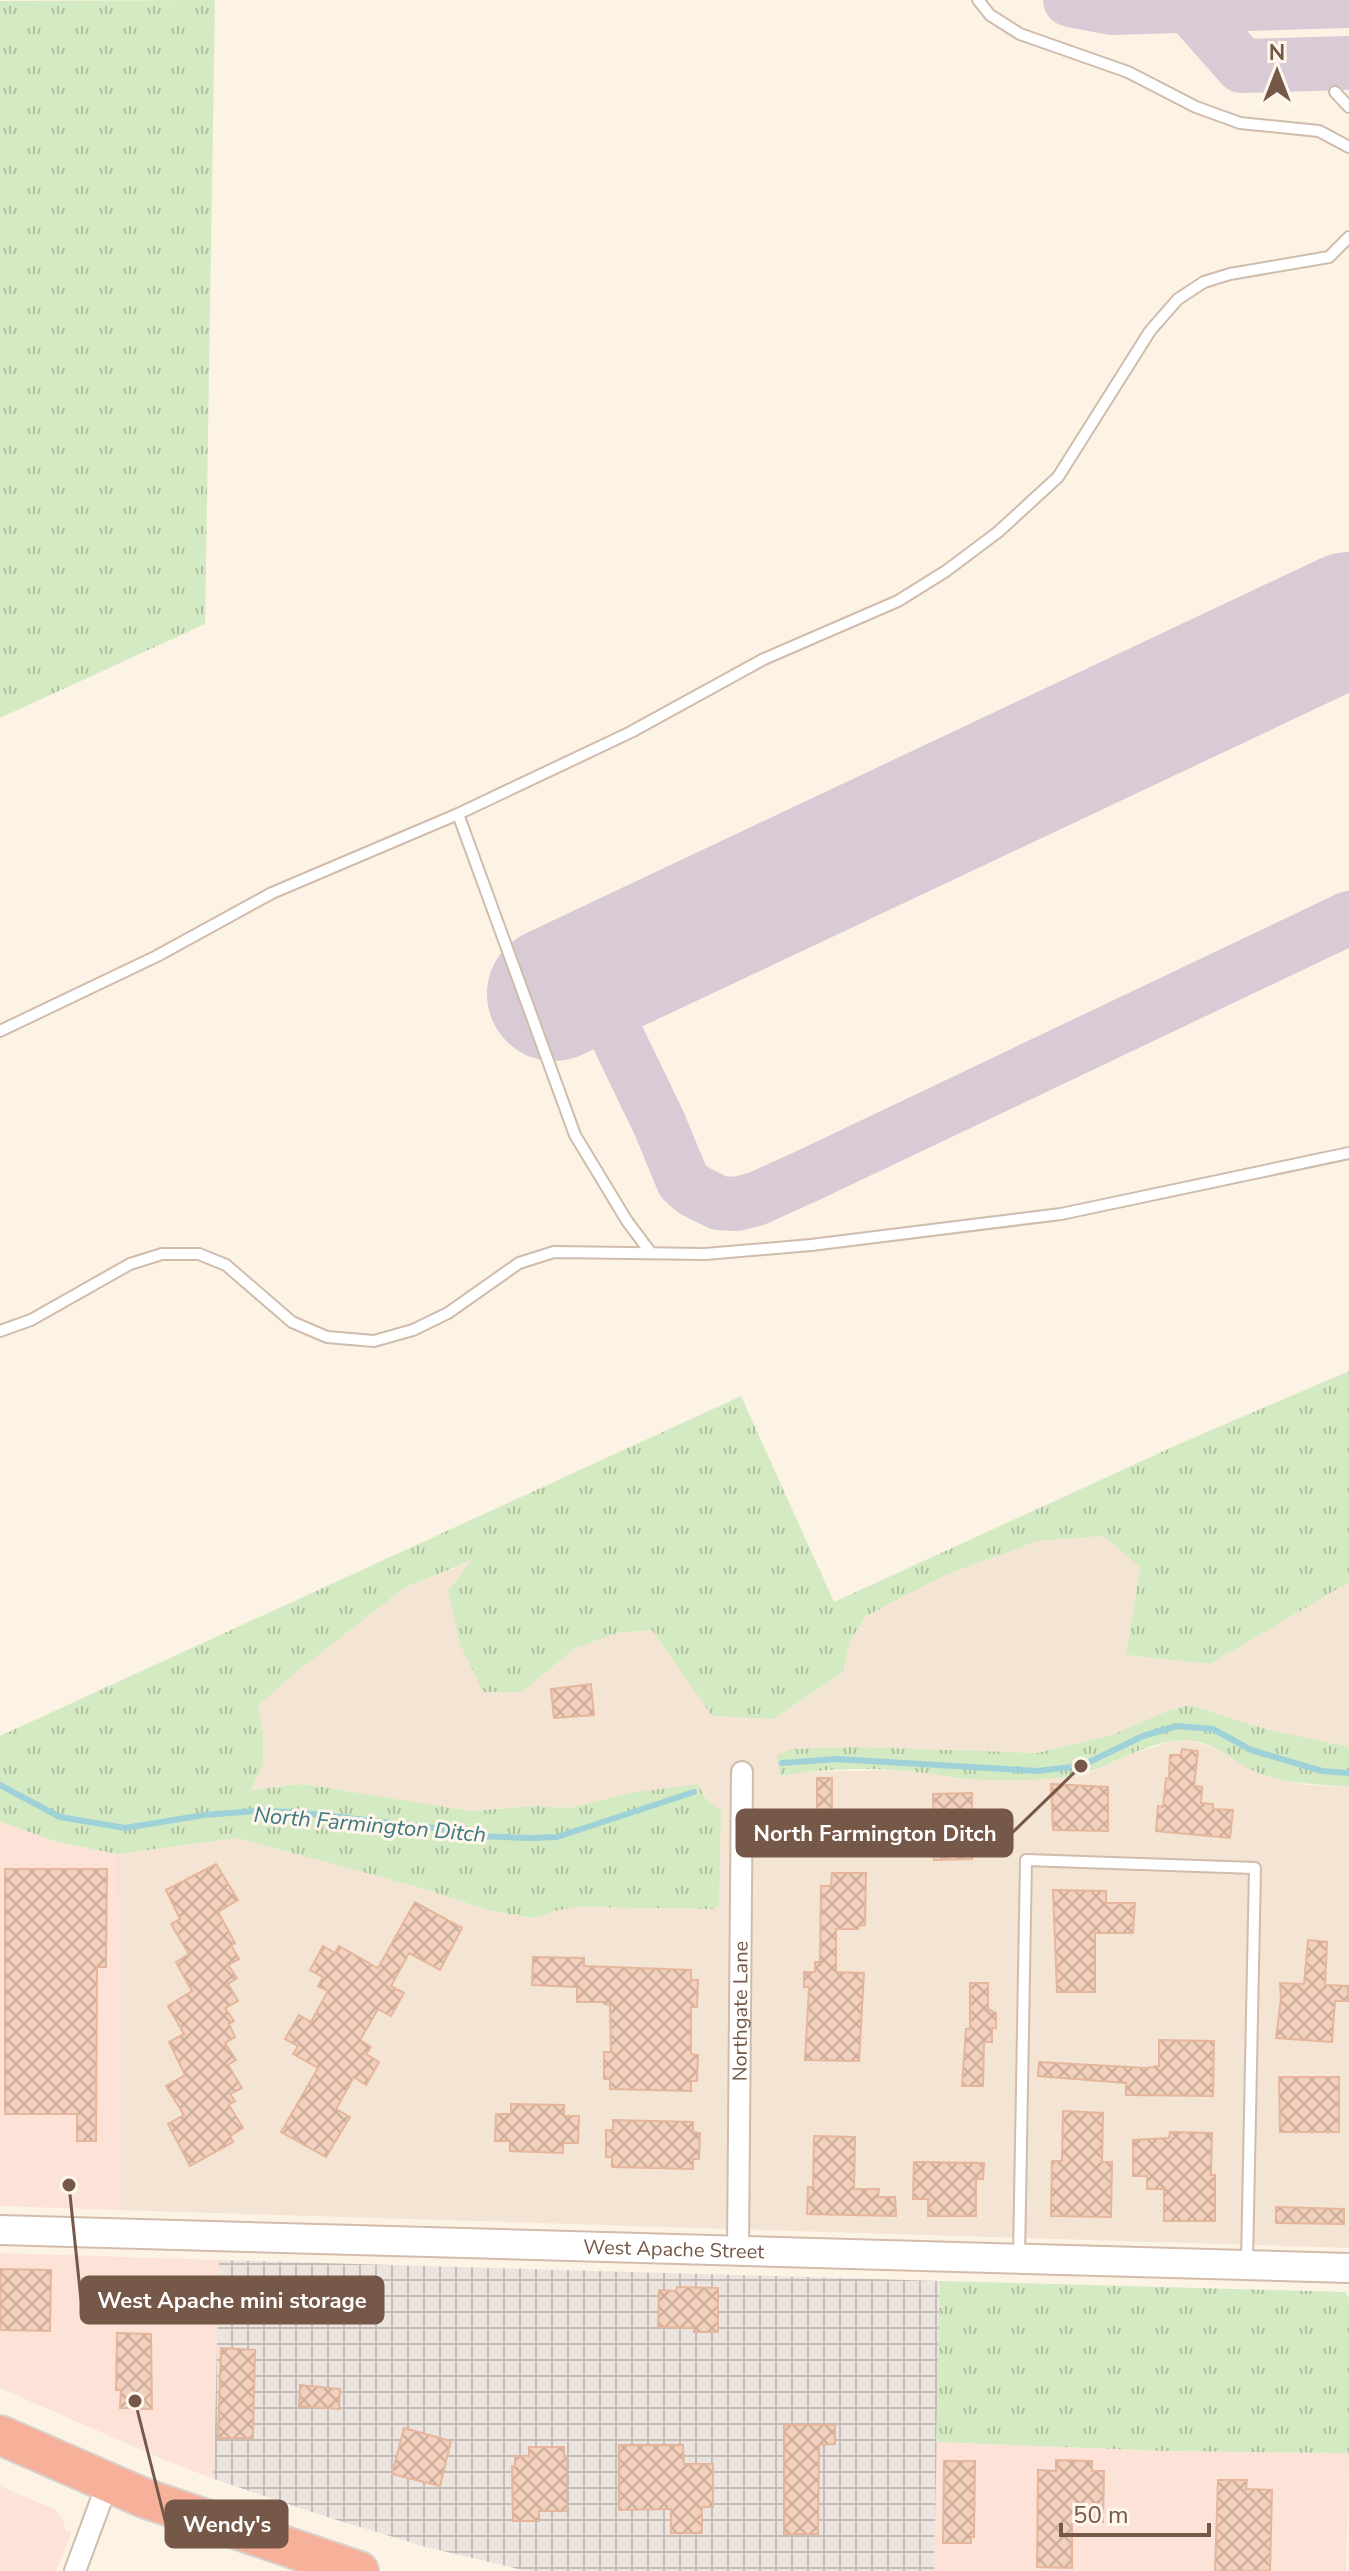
<svg xmlns="http://www.w3.org/2000/svg" width="1349" height="2571" font-family="'Nunito Sans',sans-serif">
  <style>
    .residential { fill: #f4e4d3 }
    .commercial { fill: #fde2d8 }
    .industrial { fill: url(#industrial-grid) }
    .grass { fill: url(#grass-tufts) }
    .lines { fill: none; stroke-linecap: round; stroke-linejoin: round }
    .stream { stroke: #9fd1d8; stroke-width: 6 }
    .taxiway { stroke: #d8cbd6; stroke-width: 54 }
    .runway { stroke: #d8cbd6; stroke-width: 134 }
    .building { fill: url(#building-cross-hatch); stroke: #e5b69c; stroke-width: 2 }
    .lane-casing { stroke: #d0bcad; stroke-width: 14 }
    .street-casing { stroke: #d0bcad; stroke-width: 24 }
    .secondary-casing { stroke: #d3bcab; stroke-width: 32 }
    .highway-casing { stroke: #d9d0cc; stroke-width: 42 }
    .lane { stroke: #fff; stroke-width: 10 }
    .street { stroke: #fff; stroke-width: 20 }
    .secondary { stroke: #fff; stroke-width: 28 }
    .highway { stroke: #f7b19b; stroke-width: 38 }
    .labels { text-anchor: middle; stroke-width: 6; stroke-linejoin: round; paint-order: stroke }
    .street-label { font-size: 20px; fill: #765849; stroke: #fff7eb }
    .water-label { font-size: 22px; font-style: italic; fill: #407983; stroke: #fff7eb }
    .leader { fill: none; stroke: #765849; stroke-width: 3 }
    .callout-dot { fill: #765849; stroke: #fff7eb; stroke-width: 3 }
    .callout { fill: #765849; stroke: #765849; stroke-width: 3 }
    .callout-label { font-size: 22px; text-anchor: middle; font-weight: bold; fill: #fff }
  </style>
  <defs>
    <pattern id="industrial-grid" width="8" height="8" patternUnits="userSpaceOnUse" patternTransform="scale(2)"><rect width="8" height="8" fill="#ece5df"/><path d="M0 4h8M4 0v8" fill="none" stroke="#c4bcb7"/></pattern>
    <pattern id="grass-tufts" width="24" height="20" patternUnits="userSpaceOnUse" patternTransform="scale(2)"><rect width="24" height="20" fill="#d4eac3"/><path d="M3 7l-1-3M5 7V3M7 7l1-3M15 17l-1-3M17 17v-4M19 17l1-3" fill="none" stroke="#b1c0a0"/></pattern>
    <pattern id="building-cross-hatch" width="8" height="8" patternUnits="userSpaceOnUse" patternTransform="scale(2)"><rect width="8" height="8" fill="#f2d0bc"/><path d="M0 0l8 8M0 8l8-8" fill="none" stroke="#c9ac9b"/></pattern>
  </defs>
  <rect width="100%" height="100%" fill="#fcf3e5"/>
  <!-- residential -->
  <polygon class="residential" points="1103,1536 1140,1567 1126,1655 1210,1664 1349,1582 1349,1747 1262,1728 1190,1705 1167,1711 1112,1735 1037,1753 859,1747 780,1769 780,1776 803,1772 905,1770 970,1779 1062,1778 1089,1773 1131,1754 1173,1741 1191,1740 1216,1749 1258,1773 1305,1785 1349,1786 1349,2248 118,2210 117,1854 237,1838 421,1888 491,1911 533,1918 559,1910 578,1907 714,1909 721,1812 704,1797 630,1793 569,1808 534,1806 471,1811 303,1784 250,1790 263,1733 258,1706 294,1674 404,1588 474,1560 522,1692 575,1648 618,1633 652,1630 712,1716 774,1719 843,1672 850,1641 866,1616 943,1576 1038,1541"/>
  <!-- commercial -->
  <g class="commercial">
    <polygon points="0,1822 58,1842 117,1854 118,2210 0,2206"/>
    <polygon points="0,2253 219,2260 214,2470 211,2478 160,2458 0,2388"/>
    <polygon points="936,2442 1166,2451 1349,2453 1346,2571 934,2571"/>
    <polygon points="0,2486 54,2509 62,2517 66,2531 71,2531 71,2535 56,2571 0,2571"/>
  </g>
  <!-- industrial -->
  <polygon class="industrial" points="219,2260 940,2281 934,2571 527,2571 426,2547 327,2517 211,2478 214,2470"/>
  <!-- grass -->
  <g class="grass">
    <polygon points="215,0 205,624 0,718 0,1"/>
    <polygon points="1349,1371 1349,1582 1210,1664 1126,1655 1140,1567 1103,1536 1038,1541 943,1576 866,1616 850,1641 843,1672 774,1719 712,1716 652,1630 618,1633 575,1648 522,1692 483,1692 460,1644 448,1591 472,1560 404,1588 294,1674 258,1706 263,1733 263,1763 251,1790 303,1784 471,1811 534,1806 569,1808 630,1793 698,1784 704,1797 721,1811 719,1905 714,1909 578,1907 559,1910 533,1918 491,1911 421,1888 237,1838 117,1854 58,1842 0,1822 0,1736 741,1396 834,1602 1179,1444"/>
    <path d="M1190,1705L1262,1728L1349,1747V1786C1318,1785 1288,1784 1259,1773C1236,1764 1214,1741 1187,1740C1142,1739 1104,1775 1060,1778C1030,1780 998,1781 968,1779C948,1777 928,1773 908,1771C871,1767 816,1769 780,1776L777,1755L793,1749L859,1747L1037,1753L1112,1735L1167,1711Z"/>
    <polygon points="940,2281 1346,2292 1349,2298 1349,2453 1166,2451 936,2442"/>
  </g>
  <g class="lines">
    <!-- stream -->
    <g class="stream">
      <polyline points="782,1763 837,1759 1037,1771 1081,1766 1143,1736 1177,1726 1213,1729 1251,1750 1322,1771 1349,1773"/>
      <polyline points="0,1785 60,1817 125,1828 204,1815 256,1811 295,1812 428,1827 478,1836 530,1838 557,1837 694,1792"/>
    </g>
    <!-- taxiway -->
    <g class="taxiway">
      <polyline points="1070,0 1112,8 1349,1"/>
      <polyline points="1188,5 1242,66 1349,63"/>
      <polyline points="589,978 659,1123 683,1181 693,1190 719,1203 736,1204 756,1199 809,1175 1349,918"/>
    </g>
    <!-- runway -->
    <polyline class="runway" points="554,994 1349,619"/>
  </g>
  <!-- building -->
  <g class="building">
    <polygon points="591,1684 594,1715 554,1718 551,1689"/>
    <polygon points="1182,1749 1198,1751 1194,1786 1202,1787 1201,1803 1213,1804 1213,1809 1233,1810 1230,1838 1156,1831 1158,1806 1163,1807 1166,1778 1169,1779 1170,1755 1181,1755"/>
    <rect x="817" y="1778" width="15" height="63"/>
    <polygon points="1051,1784 1108,1787 1108,1831 1053,1830"/>
    <polygon points="972,1793 972,1859 934,1860 933,1794"/>
    <polygon points="216,1864 238,1900 218,1912 235,1943 231,1945 239,1959 228,1965 237,1978 228,1984 238,2001 225,2008 234,2021 229,2024 235,2037 225,2043 236,2060 228,2065 242,2088 230,2094 235,2101 229,2105 243,2128 230,2136 233,2142 190,2166 168,2124 184,2115 166,2086 185,2075 169,2042 184,2034 168,2006 192,1991 176,1962 189,1954 171,1924 180,1919 166,1890"/>
    <polygon points="5,1869 107,1869 106,1967 97,1967 96,2141 77,2141 77,2114 5,2114"/>
    <polygon points="832,1873 866,1873 865,1925 858,1926 858,1929 836,1929 836,1972 864,1973 859,2061 805,2060 809,1987 804,1987 804,1972 815,1972 815,1962 820,1962 821,1886 831,1886"/>
    <polygon points="1053,1890 1106,1891 1106,1903 1135,1903 1133,1933 1095,1933 1095,1992 1057,1992"/>
    <polygon points="415,1902 462,1928 440,1970 409,1953 391,1986 404,1993 391,2016 378,2009 360,2040 371,2047 366,2054 379,2062 366,2085 354,2077 336,2109 350,2117 326,2157 281,2132 318,2068 293,2054 298,2046 285,2039 299,2015 311,2022 328,1991 318,1986 323,1977 310,1970 323,1946 335,1953 339,1946 378,1968"/>
    <polygon points="1308,1940 1327,1942 1325,1985 1348,1986 1348,2001 1335,2001 1332,2042 1276,2038 1281,1999 1280,1983 1304,1984"/>
    <polygon points="533,1957 584,1958 584,1966 691,1970 691,1980 698,1980 697,2007 691,2007 691,2054 698,2055 697,2081 691,2081 691,2091 610,2089 610,2079 604,2079 604,2052 611,2052 610,2005 604,2004 604,2002 577,2002 577,1987 532,1985"/>
    <polygon points="970,1983 988,1983 988,2009 996,2013 996,2028 992,2028 992,2042 984,2042 983,2086 962,2086 966,2029 970,2029"/>
    <polygon points="1159,2040 1214,2041 1213,2096 1126,2095 1126,2083 1038,2076 1039,2062 1146,2068 1159,2066"/>
    <polygon points="1279,2077 1339,2077 1339,2132 1280,2132"/>
    <polygon points="511,2104 564,2105 564,2116 579,2116 578,2143 563,2143 563,2153 510,2151 510,2141 495,2141 496,2114 511,2114"/>
    <polygon points="1063,2111 1103,2113 1102,2162 1112,2162 1111,2217 1051,2216 1052,2161 1062,2161"/>
    <polygon points="613,2120 693,2122 693,2132 700,2133 699,2159 693,2159 693,2169 612,2167 612,2157 606,2157 606,2130 613,2130"/>
    <polygon points="1170,2132 1212,2133 1211,2175 1215,2175 1215,2221 1164,2221 1164,2189 1147,2189 1147,2176 1133,2176 1133,2140 1169,2138"/>
    <polygon points="814,2136 855,2137 854,2189 879,2189 878,2197 895,2197 896,2216 807,2214 808,2187 813,2187"/>
    <polygon points="914,2162 984,2163 983,2179 976,2179 976,2216 928,2216 928,2199 913,2199"/>
    <polygon points="1276,2207 1344,2209 1344,2224 1276,2223"/>
    <polygon points="0,2269 51,2270 50,2331 0,2330"/>
    <polygon points="677,2287 718,2288 718,2332 694,2332 694,2328 658,2327 659,2290 676,2291"/>
    <polygon points="117,2333 151,2334 152,2409 120,2408 121,2390 116,2390"/>
    <polygon points="221,2348 255,2350 253,2438 218,2438"/>
    <polygon points="300,2385 340,2389 339,2409 299,2406"/>
    <polygon points="784,2425 835,2425 835,2444 819,2445 818,2534 784,2534"/>
    <polygon points="404,2428 451,2441 440,2486 392,2474"/>
    <polygon points="619,2445 683,2445 684,2464 713,2464 713,2507 702,2507 702,2533 671,2533 671,2509 619,2510"/>
    <polygon points="529,2447 564,2447 564,2456 567,2456 567,2511 539,2511 539,2521 513,2521 512,2466 515,2466 515,2456 529,2456"/>
    <polygon points="1056,2460 1092,2461 1092,2471 1104,2471 1103,2522 1072,2522 1072,2568 1037,2567 1038,2470 1056,2471"/>
    <polygon points="944,2461 975,2461 974,2537 971,2537 971,2543 943,2543"/>
    <polygon points="1218,2480 1247,2480 1246,2489 1272,2490 1270,2571 1215,2571"/>
  </g>
  <g class="lines">
    <!-- lane casing -->
    <g class="lane-casing">
      <g id="lane">
        <polyline points="978,0 990,15 1020,34 1128,72 1196,107 1240,123 1319,131 1349,147"/>
        <polyline points="1335,92 1349,107"/>
        <polyline points="458,814 575,1135 627,1221 651,1253"/>
        <polyline points="0,1031 157,956 272,893 458,814 631,732 764,659 898,601 946,571 998,532 1058,477 1150,331 1178,299 1204,282 1230,274 1329,257 1349,237"/>
        <polyline points="0,1331 31,1320 130,1264 162,1254 199,1254 226,1265 292,1322 327,1337 374,1341 413,1330 448,1313 519,1263 554,1252 705,1254 811,1245 1061,1214 1349,1153"/>
        <polyline points="1019,2257 1026,1860 1255,1868 1247,2262"/>
      </g>
    </g>
    <!-- street casing -->
    <g class="street-casing">
      <g id="street">
        <path id="s1" d="M738,2251L742,1772"/>
        <polyline points="75,2571 108,2482"/>
      </g>
    </g>
    <!-- secondary casing -->
    <g class="secondary-casing">
      <g id="secondary">
        <path id="s2" d="M0,2230L1349,2268"/>
      </g>
    </g>
    <!-- highway casing -->
    <g class="highway-casing">
      <polyline id="highway" points="0,2435 144,2498 359,2571"/>
    </g>
    <!-- lane -->
    <use href="#lane" class="lane"/>
    <!-- street -->
    <use href="#street" class="street"/>
    <!-- secondary -->
    <use href="#secondary" class="secondary"/>
    <!-- highway -->
    <use href="#highway" class="highway"/>
  </g>
  <g class="labels">
    <!-- street labels -->
    <g class="street-label">
      <text dy="7" stroke="none"><textPath href="#s1" startOffset="240">Northgate Lane</textPath></text>
      <text dy="7" stroke="none"><textPath href="#s2" startOffset="674">West Apache Street</textPath></text>
    </g>
    <!-- water labels -->
    <g class="water-label">
      <text transform="translate(370 1824) rotate(5)" y="8">North Farmington Ditch</text>
    </g>
  </g>
  <!-- callouts -->
  <path class="leader" d="M1081 1766L1012 1833M69 2185L81 2300M135 2401L166 2524"/>
  <g class="callout-dot">
    <circle cx="1081" cy="1766" r="8"/>
    <circle cx="69" cy="2185" r="8"/>
    <circle cx="135" cy="2401" r="8"/>
  </g>
  <g class="callout">
    <rect x="737" y="1810" width="275" height="46" rx="8"/>
    <rect x="81" y="2277" width="302" height="46" rx="8"/>
    <rect x="166" y="2501" width="121" height="46" rx="8"/>
  </g>
  <g class="callout-label">
    <text x="875" y="1841">North Farmington Ditch</text>
    <text x="232" y="2308">West Apache mini storage</text>
    <text x="227" y="2532">Wendy's</text>
  </g>
  <!-- north arrow -->
  <g transform="translate(1277 72)" stroke="#fff7eb" stroke-width="6" paint-order="stroke">
  <path d="M0-6L14 30L0 20L-14 30Z" fill="#765849"/>
  <text y="-12" font-size="22" font-weight="bold" text-anchor="middle" fill="#765849">N</text>
  </g>
  <!-- scale -->
  <path d="M1061 2523v12h148v-12" fill="none" stroke="#765849" stroke-width="4"/>
  <text x="1073" y="2523" font-size="24" fill="#765849" stroke="#fff7eb" stroke-width="6" paint-order="stroke">50 m</text>
</svg>
